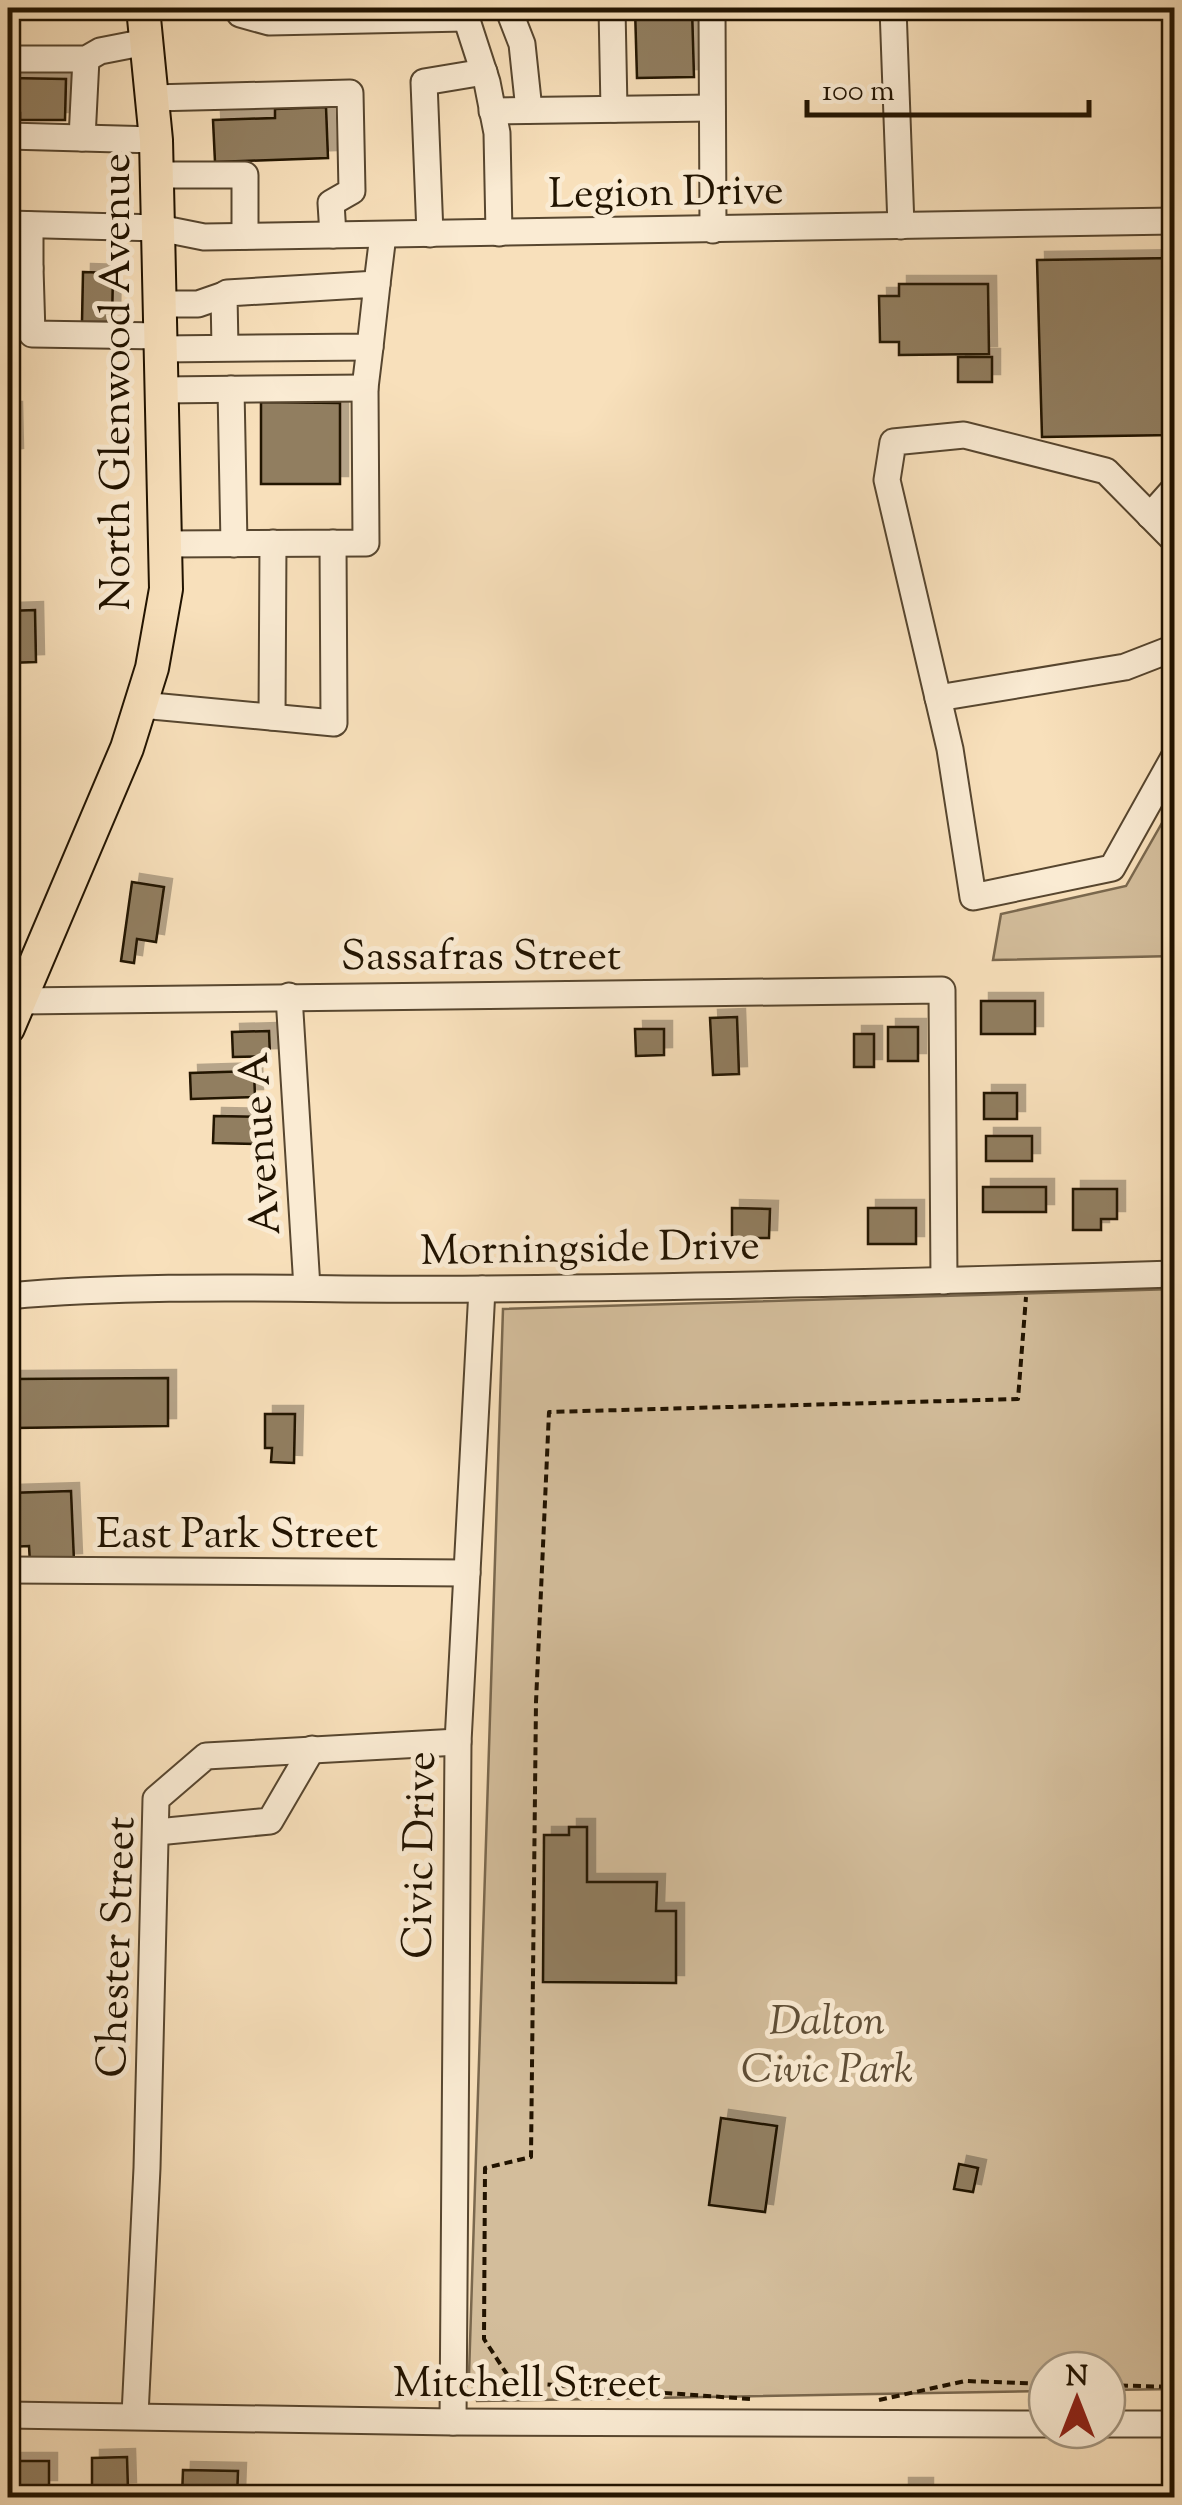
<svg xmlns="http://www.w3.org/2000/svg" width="1182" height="2505" font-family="'Sorts Mill Goudy',serif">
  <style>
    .green { fill: #d3bd9b; stroke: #7a684e; stroke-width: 2.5 }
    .building { fill: #917e61; stroke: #211300; stroke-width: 2.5; filter: url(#shadow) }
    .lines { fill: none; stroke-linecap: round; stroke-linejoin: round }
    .minor-casing { stroke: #57462f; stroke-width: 29 }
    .major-casing { stroke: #211300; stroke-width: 36 }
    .path { stroke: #211300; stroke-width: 4; stroke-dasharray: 8 5; stroke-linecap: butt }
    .minor { stroke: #faebd3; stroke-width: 25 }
    .major { stroke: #f8e0bb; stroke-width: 32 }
    .labels { text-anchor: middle; stroke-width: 10; stroke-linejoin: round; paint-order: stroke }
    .street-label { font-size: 42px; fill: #211300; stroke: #faebd3 }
    .park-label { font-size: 42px; font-style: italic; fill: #5f4e36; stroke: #faebd3 }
  </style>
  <defs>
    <filter id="shadow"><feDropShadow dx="8" dy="-8" stdDeviation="0" flood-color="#0004"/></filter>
  </defs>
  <rect width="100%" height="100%" fill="#f8e0bb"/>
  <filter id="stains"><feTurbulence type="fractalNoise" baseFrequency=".002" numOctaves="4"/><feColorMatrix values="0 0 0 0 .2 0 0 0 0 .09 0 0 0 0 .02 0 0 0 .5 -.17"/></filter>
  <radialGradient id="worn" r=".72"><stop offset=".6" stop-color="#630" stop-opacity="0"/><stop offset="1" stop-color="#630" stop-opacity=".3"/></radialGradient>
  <!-- green -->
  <g class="green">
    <polygon points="1174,802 1174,956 993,960 1001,914 1126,886"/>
    <polygon points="1174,1289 1174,2389 1107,2390 1107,2370 1047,2370 1047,2391 477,2401 469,2375 503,1309"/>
  </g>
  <!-- building -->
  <g class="building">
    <polygon points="635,8 692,8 694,77 637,78"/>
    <polygon points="8,78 66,79 65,120 20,120 20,113 8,113"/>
    <polygon points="326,107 328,158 215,162 213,120 275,118 275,109"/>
    <polygon points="1174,258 1174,435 1042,437 1037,260"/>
    <polygon points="83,272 113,273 112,322 82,322"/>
    <polygon points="899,284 988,284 989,354 899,355 899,342 880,342 879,296 899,296"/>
    <rect x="958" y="357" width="34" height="25"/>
    <polygon points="261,402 340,403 340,484 261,484"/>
    <polygon points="8,410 14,410 15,456 8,457"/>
    <polygon points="35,610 36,662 8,663 8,611"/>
    <polygon points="132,882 164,887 156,942 137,939 134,963 121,961"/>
    <rect x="981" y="1001" width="54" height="33"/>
    <polygon points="737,1017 739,1074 713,1075 710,1018"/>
    <rect x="888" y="1027" width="30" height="34"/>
    <polygon points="635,1029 664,1029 664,1055 636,1056"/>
    <polygon points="269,1031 270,1056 233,1057 232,1032"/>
    <rect x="854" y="1034" width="20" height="33"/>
    <polygon points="254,1071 255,1097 191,1099 190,1073"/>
    <rect x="984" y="1093" width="33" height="26"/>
    <polygon points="214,1116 263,1117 262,1144 213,1143"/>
    <rect x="986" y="1136" width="46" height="25"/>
    <rect x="983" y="1187" width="63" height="25"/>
    <polygon points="1073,1189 1117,1189 1117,1219 1101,1219 1101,1230 1073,1230"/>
    <polygon points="732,1208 770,1209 769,1238 732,1238"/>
    <rect x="868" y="1208" width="48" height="36"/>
    <polygon points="168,1378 168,1426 13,1428 12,1379"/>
    <polygon points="265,1414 295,1414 294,1463 271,1462 272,1448 265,1448"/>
    <polygon points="71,1491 74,1561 30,1563 29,1546 8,1547 8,1493"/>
    <polygon points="569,1827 587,1827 587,1882 657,1882 656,1911 676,1911 676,1983 543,1982 544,1835 569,1835"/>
    <polygon points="721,2118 777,2126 765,2212 709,2205"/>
    <polygon points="959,2164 978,2168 973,2192 954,2189"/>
    <polygon points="127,2457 128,2490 92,2491 92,2458"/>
    <rect x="8" y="2461" width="41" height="27"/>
    <polygon points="183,2470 238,2471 237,2498 182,2497"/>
    <rect x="901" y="2486" width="24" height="12"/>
  </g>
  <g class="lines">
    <!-- minor casing -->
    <g class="minor-casing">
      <g id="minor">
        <polyline points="236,8 240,14 269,22 466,18"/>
        <polyline points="463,8 487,82 497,133 499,233"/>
        <polyline points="508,8 522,44 529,110"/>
        <polyline points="612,8 614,109"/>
        <polyline points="712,8 713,230"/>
        <polyline points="893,8 901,226"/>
        <polyline points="8,59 86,59 100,51 146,42"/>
        <polyline points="152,98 350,93 352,191 331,203 333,235"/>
        <polyline points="492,111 712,108"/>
        <polyline points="8,136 156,140"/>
        <polyline points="82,138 86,59"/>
        <polyline points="157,175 245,175 245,236"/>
        <polyline points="8,224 159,228 204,237 1174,221"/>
        <polyline points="430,234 424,82 484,72"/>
        <polyline points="8,267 30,268 30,225"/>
        <polyline points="30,268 32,334 161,336"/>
        <polyline points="377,284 383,235"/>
        <polyline points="160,304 198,304 224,295"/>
        <polyline points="161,349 370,347 377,284 227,293 224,295 225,348"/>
        <polyline points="231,389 234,544"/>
        <polyline points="162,390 365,388"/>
        <polyline points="1150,516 1174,489"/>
        <polyline points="1174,540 1106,471 964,435 893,442 887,480 950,749 973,897 1112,868 1174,757"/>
        <polyline points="165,544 366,543 365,388 370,347"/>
        <polyline points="938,698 1125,667 1174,648"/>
        <polyline points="141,705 334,723 333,543"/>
        <polyline points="272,717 273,543"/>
        <polyline points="289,996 307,1288"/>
        <polyline points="20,1001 942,990 944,1281"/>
        <path d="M8,1296C166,1282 326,1291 485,1289C715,1287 945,1281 1174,1274"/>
        <polyline points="8,1570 467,1573"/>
        <polyline points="157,1832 270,1821 312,1749"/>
        <polyline points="8,2415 453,2422 1047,2424"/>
        <polyline points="135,2415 147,2168 156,1799 206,1756 458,1742"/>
        <polyline points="453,2422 458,1742 482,1289"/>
        <polyline points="1107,2424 1174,2424"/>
      </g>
    </g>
    <!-- major casing -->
    <g class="major-casing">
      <polyline id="major" points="8,1028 127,748 152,668 166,589 156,140 143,8"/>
    </g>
    <!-- path -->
    <g class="path">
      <polyline points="1107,2385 1174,2387"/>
      <polyline points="750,2399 512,2382 484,2339 485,2168 531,2157 536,1702 549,1412 1018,1399 1026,1297"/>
      <polyline points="879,2400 965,2381 1047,2384"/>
    </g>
    <!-- minor -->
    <use href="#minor" class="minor"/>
    <!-- major -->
    <use href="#major" class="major"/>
  </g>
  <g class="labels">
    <!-- street labels -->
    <g class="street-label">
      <text transform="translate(666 190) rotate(-1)" y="15">Legion Drive</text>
      <text transform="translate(114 382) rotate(-90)" y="15">North Glenwood Avenue</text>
      <text x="481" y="969">Sassafras Street</text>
      <text transform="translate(258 1144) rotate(-94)" y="15">Avenue A</text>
      <text transform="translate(590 1246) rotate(-1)" y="15">Morningside Drive</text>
      <text x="237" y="1547">East Park Street</text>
      <text transform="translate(417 1855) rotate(-89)" y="15">Civic Drive</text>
      <text transform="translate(114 1947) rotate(-88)" y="15">Chester Street</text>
      <text x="527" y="2396">Mitchell Street</text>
    </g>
    <!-- park labels -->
    <g class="park-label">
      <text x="827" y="2034">Dalton<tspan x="827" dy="48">Civic Park</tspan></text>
    </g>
  </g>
  <!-- margin -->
  <rect width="1182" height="2505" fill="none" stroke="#f8e0bb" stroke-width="40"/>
  <rect x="10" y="10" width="1162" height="2485" fill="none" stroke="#211300" stroke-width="5"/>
  <rect x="20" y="20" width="1142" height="2465" fill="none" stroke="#211300" stroke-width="2.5"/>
  <!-- north arrow -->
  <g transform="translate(1077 2400)"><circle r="48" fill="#faebd3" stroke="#a3957f" stroke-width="2.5"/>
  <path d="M0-8L18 38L0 25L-18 38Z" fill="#8f2418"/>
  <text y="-15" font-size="28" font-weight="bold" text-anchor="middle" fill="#211300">N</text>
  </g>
  <!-- scale -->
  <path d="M807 100v15h282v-15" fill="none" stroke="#211300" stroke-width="5"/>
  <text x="822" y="100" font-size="30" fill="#211300" stroke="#faebd3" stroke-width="8" paint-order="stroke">100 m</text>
  <rect width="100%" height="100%" filter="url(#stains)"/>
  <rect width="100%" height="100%" fill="url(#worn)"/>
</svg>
